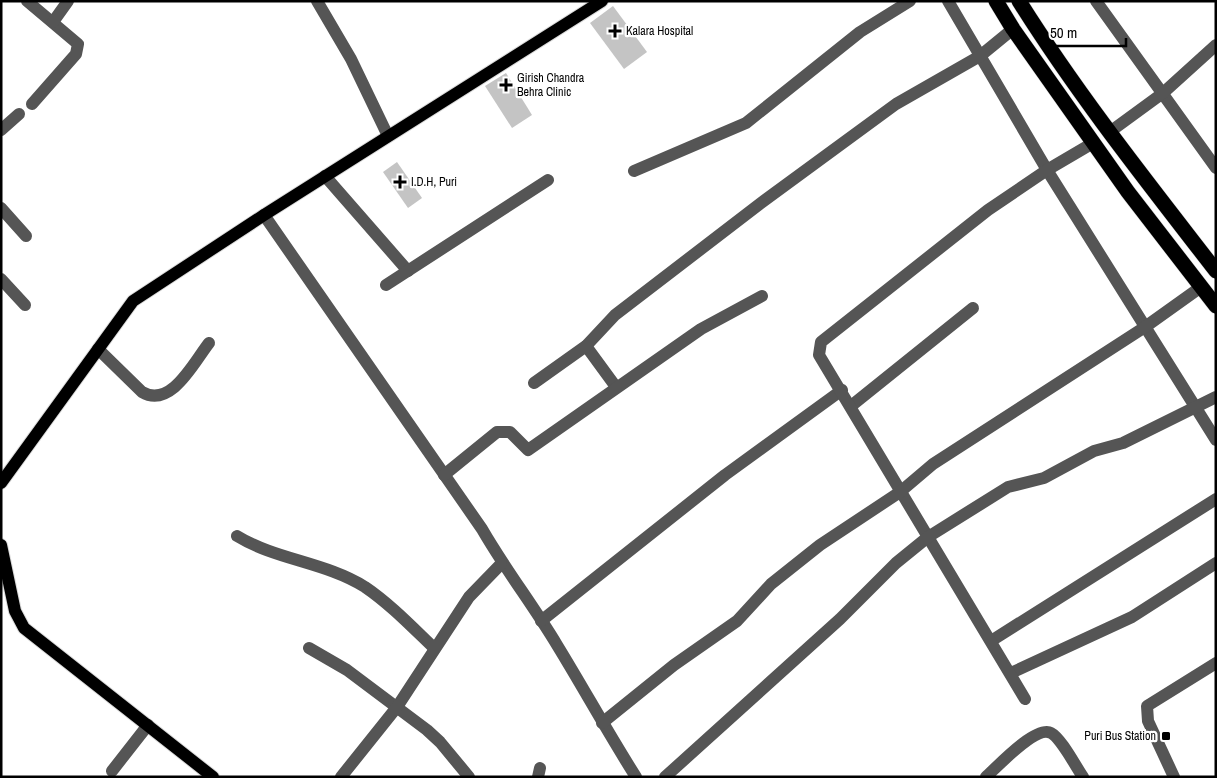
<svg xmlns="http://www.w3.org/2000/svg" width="1217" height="778" font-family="'Archivo Narrow',sans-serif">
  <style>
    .building { fill: #c4c4c4 }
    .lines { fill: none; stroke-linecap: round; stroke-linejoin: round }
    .major-casing { stroke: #dbdbdb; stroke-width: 14 }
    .highway-casing { stroke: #dbdbdb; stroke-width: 16 }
    .minor { stroke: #555; stroke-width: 12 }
    .major { stroke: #000; stroke-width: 12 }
    .highway { stroke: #000; stroke-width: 15 }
    .poi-dot { fill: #000; stroke: #fff; stroke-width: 2 }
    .labels { text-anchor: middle; stroke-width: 4.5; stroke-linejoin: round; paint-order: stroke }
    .poi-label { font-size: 12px; fill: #000; stroke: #fff; text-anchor: start }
  </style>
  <rect width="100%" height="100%" fill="#fff"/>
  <!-- building -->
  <g class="building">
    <polygon points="613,6 647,52 624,69 590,23"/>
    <polygon points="506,73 532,115 512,128 485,86"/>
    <polygon points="397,162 422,198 408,208 383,172"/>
  </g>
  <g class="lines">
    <!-- major casing -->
    <g class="major-casing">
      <g id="major">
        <polyline points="1,483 133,301 264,215 602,1"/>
        <polyline points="1,545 15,611 24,628 213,777"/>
      </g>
    </g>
    <!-- highway casing -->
    <g class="highway-casing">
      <g id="highway">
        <polyline points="996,1 1013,29 1128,192 1216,306"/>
        <path d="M1019,1C1078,95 1148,183 1216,271"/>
      </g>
    </g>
    <!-- minor -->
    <g class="minor">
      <polyline points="27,1 78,44 76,54 32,104"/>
      <polyline points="317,1 351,59 388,136"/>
      <polyline points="948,1 1047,170 1216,440"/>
      <polyline points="1096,1 1216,168"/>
      <polyline points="53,22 68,1"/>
      <polyline points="1,130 19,114"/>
      <polyline points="1111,131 1163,93 1216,45"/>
      <polyline points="634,171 746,123 860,32 910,1"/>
      <polyline points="325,176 408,271"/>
      <polyline points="1,208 26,236"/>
      <path d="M264,215L482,529C505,569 533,605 557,645C584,689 608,733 636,777"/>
      <polyline points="1,279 25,305"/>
      <polyline points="386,285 548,180"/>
      <polyline points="586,346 616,387"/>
      <path d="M98,349L142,392C171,409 194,362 209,343"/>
      <polyline points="534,383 586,346 615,315 761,203 896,104 980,56 1013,29"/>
      <polyline points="851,406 973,308"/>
      <polyline points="444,475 497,432 510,432 528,450 701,329 762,296"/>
      <path d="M237,536C276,560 325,562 365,587C390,604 412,627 434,648"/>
      <polyline points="541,621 725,475 842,390"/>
      <polyline points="991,641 1216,499"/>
      <polyline points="309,648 347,670 427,730 440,742 469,777"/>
      <polyline points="1011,673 1132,617 1216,563"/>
      <polyline points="1025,699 819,355 821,342 988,210 1047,170 1093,143"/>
      <polyline points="602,723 674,665 737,621 771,584 820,545 900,492 933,464 1145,327 1201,287"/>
      <polyline points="112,771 148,725"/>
      <polyline points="341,777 397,707 469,597 501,564"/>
      <polyline points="538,777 540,768"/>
      <polyline points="665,777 840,619 896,563 928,537 1008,487 1044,478 1094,451 1123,443 1216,397"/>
      <path d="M986,777C997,767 1036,725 1051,733C1061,738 1076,767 1083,777"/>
      <polyline points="1174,777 1148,721 1147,706 1216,663"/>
    </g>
    <!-- major -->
    <use href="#major" class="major"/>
    <!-- highway -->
    <use href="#highway" class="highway"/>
  </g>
  <!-- markers -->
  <g class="poi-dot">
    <path d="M612.5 23.5h5v5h5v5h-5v5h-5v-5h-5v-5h5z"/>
    <path d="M503.5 77.5h5v5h5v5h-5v5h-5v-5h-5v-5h5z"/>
    <path d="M397.5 174.5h5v5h5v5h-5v5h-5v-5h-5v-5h5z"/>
    <rect x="1161" y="731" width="10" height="10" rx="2.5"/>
  </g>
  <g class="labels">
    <!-- poi labels -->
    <g class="poi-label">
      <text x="626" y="35">Kalara Hospital</text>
      <text x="517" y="82">Girish Chandra<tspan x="517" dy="14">Behra Clinic</tspan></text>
      <text x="411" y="186">I.D.H, Puri</text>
      <text x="1156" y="740" text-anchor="end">Puri Bus Station</text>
    </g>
  </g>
  <!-- border -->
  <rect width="1217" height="778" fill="none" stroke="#000000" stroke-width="5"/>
  <!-- scale -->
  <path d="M1042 38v8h84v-8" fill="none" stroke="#000000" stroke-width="2.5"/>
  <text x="1050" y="38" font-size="15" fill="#000000" stroke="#ffffff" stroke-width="4" paint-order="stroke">50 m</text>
</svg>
